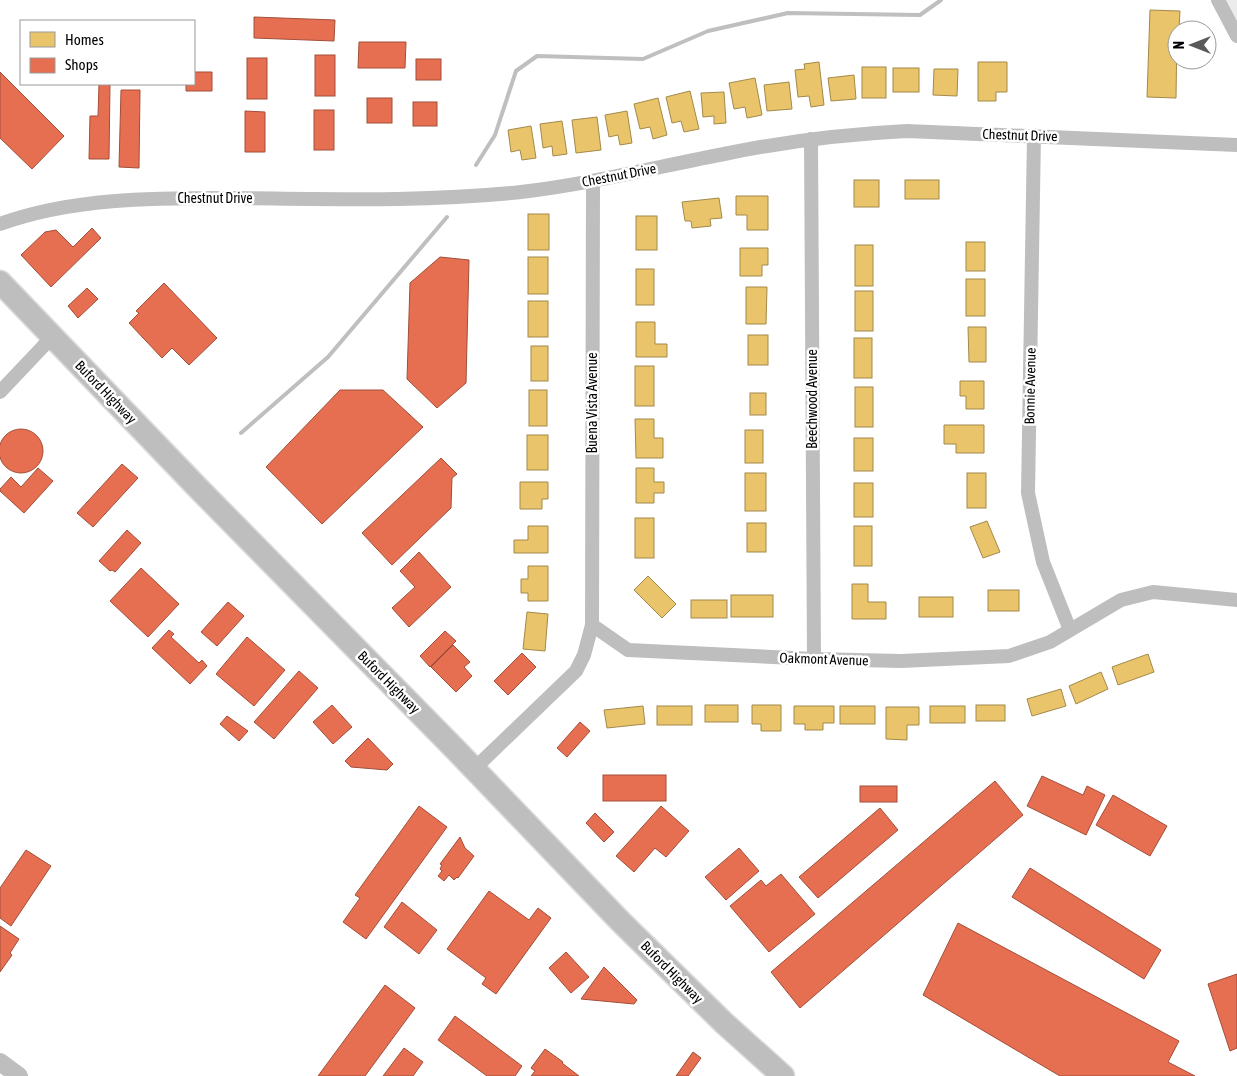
<svg xmlns="http://www.w3.org/2000/svg" width="1237" height="1076" font-family="'Asap Condensed',sans-serif">
  <style>
    .green { fill: #ececec }
    .homes { fill: #e9c46a; stroke: #a3894a }
    .shops { fill: #e76f51; stroke: #a24e39 }
    .lines { fill: none; stroke-linecap: round; stroke-linejoin: round }
    .stream { stroke: #bfbfbf; stroke-width: 4 }
    .primary-casing { stroke: #dbdbdb; stroke-width: 25 }
    .minor { stroke: #bebebe; stroke-width: 14 }
    .tertiary { stroke: #bebebe; stroke-width: 18 }
    .primary { stroke: #bebebe; stroke-width: 22 }
    .labels { text-anchor: middle; stroke-width: 5; stroke-linejoin: round; paint-order: stroke }
    .street-label { font-size: 14px; fill: #000; stroke: #fff }
  </style>
  <rect width="100%" height="100%" fill="#fff"/>
  <!-- green -->
  <polygon class="green" points="1220,0 1237,0 1237,35"/>
  <!-- homes -->
  <g class="homes">
    <polygon points="1150,10 1180,11 1179,30 1177,30 1176,98 1147,97"/>
    <polygon points="819,62 824,105 811,107 809,96 798,97 795,70 805,69 804,64"/>
    <polygon points="978,62 1007,62 1007,92 996,92 996,101 978,101"/>
    <rect x="862" y="67" width="24" height="31"/>
    <rect x="893" y="68" width="26" height="24"/>
    <polygon points="934,69 958,69 957,96 933,95"/>
    <polygon points="854,75 856,99 831,101 828,78"/>
    <polygon points="755,78 762,115 747,118 745,107 734,109 729,83"/>
    <polygon points="789,82 792,109 767,111 764,85"/>
    <polygon points="690,91 699,129 684,132 681,121 672,123 666,97"/>
    <polygon points="724,92 726,123 714,124 714,116 703,117 701,93"/>
    <polygon points="658,98 667,135 653,139 650,127 640,129 634,104"/>
    <polygon points="627,111 632,143 620,145 618,135 609,137 605,115"/>
    <polygon points="597,117 601,150 576,153 572,120"/>
    <polygon points="562,121 567,154 553,156 552,146 543,148 540,124"/>
    <polygon points="531,126 536,158 522,160 520,150 511,152 508,130"/>
    <rect x="854" y="180" width="25" height="27"/>
    <rect x="905" y="180" width="34" height="19"/>
    <polygon points="736,196 768,196 768,230 747,230 747,215 736,215"/>
    <polygon points="719,198 722,218 710,219 711,226 692,228 691,221 685,221 682,202"/>
    <rect x="528" y="214" width="21" height="36"/>
    <rect x="636" y="216" width="21" height="34"/>
    <rect x="966" y="242" width="19" height="29"/>
    <rect x="855" y="245" width="18" height="41"/>
    <polygon points="740,248 768,248 768,265 762,265 762,276 740,276"/>
    <rect x="528" y="257" width="20" height="37"/>
    <rect x="636" y="269" width="18" height="36"/>
    <rect x="966" y="279" width="19" height="37"/>
    <polygon points="746,287 767,287 766,324 746,324"/>
    <rect x="855" y="291" width="18" height="40"/>
    <rect x="528" y="301" width="20" height="36"/>
    <polygon points="636,322 655,322 655,344 667,344 667,357 636,357"/>
    <polygon points="968,327 986,327 986,362 969,362"/>
    <rect x="748" y="335" width="20" height="30"/>
    <rect x="854" y="338" width="18" height="40"/>
    <rect x="531" y="346" width="17" height="35"/>
    <rect x="635" y="366" width="19" height="40"/>
    <polygon points="960,381 984,381 984,409 966,409 966,396 960,396"/>
    <rect x="855" y="387" width="18" height="40"/>
    <rect x="529" y="390" width="18" height="36"/>
    <rect x="750" y="393" width="16" height="22"/>
    <polygon points="635,419 654,419 654,438 663,438 663,458 636,458"/>
    <polygon points="944,425 984,425 984,453 956,453 956,444 944,444"/>
    <rect x="745" y="430" width="18" height="33"/>
    <rect x="527" y="435" width="21" height="35"/>
    <rect x="854" y="438" width="19" height="33"/>
    <polygon points="636,468 654,468 654,482 664,482 664,493 654,493 654,503 636,503"/>
    <rect x="745" y="473" width="21" height="38"/>
    <rect x="967" y="473" width="19" height="35"/>
    <polygon points="520,482 548,482 548,499 542,499 542,509 520,509"/>
    <rect x="854" y="483" width="19" height="34"/>
    <rect x="635" y="518" width="19" height="40"/>
    <polygon points="987,521 1000,552 983,558 970,527"/>
    <rect x="747" y="523" width="19" height="29"/>
    <polygon points="528,526 548,526 548,553 514,553 514,540 528,540"/>
    <rect x="854" y="526" width="18" height="40"/>
    <polygon points="528,566 548,566 548,601 528,601 528,593 521,593 521,579 528,579"/>
    <polygon points="648,576 676,604 662,618 634,590"/>
    <polygon points="852,584 868,584 868,602 886,602 886,619 852,619"/>
    <rect x="988" y="590" width="31" height="21"/>
    <rect x="731" y="595" width="42" height="22"/>
    <rect x="919" y="597" width="34" height="20"/>
    <rect x="691" y="600" width="36" height="18"/>
    <polygon points="527,612 548,614 545,651 523,649"/>
    <polygon points="1148,654 1154,672 1118,685 1112,667"/>
    <polygon points="1101,672 1108,689 1076,704 1069,686"/>
    <polygon points="1061,689 1066,706 1032,716 1027,699"/>
    <rect x="705" y="705" width="33" height="17"/>
    <polygon points="752,705 781,705 781,731 761,731 761,724 752,724"/>
    <rect x="976" y="705" width="29" height="16"/>
    <polygon points="643,706 645,724 607,728 604,710"/>
    <rect x="657" y="706" width="35" height="19"/>
    <polygon points="794,706 834,706 834,723 823,723 823,730 805,730 805,724 794,724"/>
    <rect x="840" y="706" width="35" height="18"/>
    <rect x="930" y="706" width="35" height="17"/>
    <polygon points="886,707 919,707 919,725 907,725 907,740 886,739"/>
  </g>
  <!-- shops -->
  <g class="shops">
    <polygon points="254,17 335,20 334,41 254,38"/>
    <polygon points="359,42 406,42 405,68 358,68"/>
    <rect x="315" y="55" width="20" height="41"/>
    <rect x="247" y="58" width="20" height="41"/>
    <rect x="416" y="59" width="25" height="21"/>
    <polygon points="0,72 64,136 32,169 0,138"/>
    <polygon points="194,72 212,72 212,91 186,91 186,84 194,84"/>
    <polygon points="99,84 110,84 109,159 89,159 90,116 98,116"/>
    <polygon points="121,90 140,90 139,168 119,167"/>
    <rect x="367" y="98" width="25" height="25"/>
    <rect x="413" y="102" width="24" height="24"/>
    <rect x="314" y="110" width="20" height="40"/>
    <polygon points="245,111 265,112 265,152 245,152"/>
    <polygon points="92,228 101,238 51,287 21,255 45,232 56,230 73,247"/>
    <polygon points="440,257 469,260 466,383 437,408 407,379 410,283"/>
    <polygon points="164,283 217,338 189,365 172,348 162,358 129,323 139,313 136,311"/>
    <polygon points="87,288 98,299 78,318 68,306"/>
    <polygon points="340,390 383,390 423,427 322,524 266,467"/>
    <circle cx="21" cy="451" r="22"/>
    <polygon points="441,458 457,474 452,478 451,508 392,565 362,533"/>
    <polygon points="122,464 138,478 93,527 77,513"/>
    <polygon points="38,468 53,481 24,513 0,491 0,489 11,477 21,487"/>
    <polygon points="127,530 141,543 115,572 112,570 110,571 99,561"/>
    <polygon points="419,552 451,587 409,627 392,608 415,587 400,571"/>
    <polygon points="141,568 179,604 148,637 110,601"/>
    <polygon points="228,602 244,616 217,646 201,632"/>
    <polygon points="169,630 174,634 171,637 199,663 202,660 207,666 190,684 152,648"/>
    <polygon points="445,631 456,641 430,667 420,656"/>
    <polygon points="247,637 285,670 254,706 216,674"/>
    <polygon points="453,645 470,662 464,667 472,676 456,692 431,667"/>
    <polygon points="522,653 536,667 508,695 494,681"/>
    <polygon points="299,671 318,688 274,739 254,722"/>
    <polygon points="332,705 352,727 333,744 313,722"/>
    <polygon points="227,716 248,731 239,741 220,724"/>
    <polygon points="580,722 590,731 567,757 557,748"/>
    <polygon points="368,738 393,764 387,770 351,767 345,761"/>
    <rect x="603" y="775" width="63" height="26"/>
    <polygon points="1042,776 1083,795 1087,786 1105,795 1086,835 1027,806"/>
    <polygon points="995,781 1023,815 800,1008 771,972"/>
    <rect x="860" y="786" width="37" height="16"/>
    <polygon points="1113,795 1167,826 1150,856 1096,825"/>
    <polygon points="419,806 447,827 366,939 343,922 360,898 355,895"/>
    <polygon points="661,806 689,831 666,857 655,848 634,872 616,856"/>
    <polygon points="880,808 898,830 818,898 799,877"/>
    <polygon points="595,813 614,832 604,842 586,823"/>
    <polygon points="460,837 465,848 474,856 458,878 457,877 454,880 449,875 444,881 438,876 442,871 440,869 442,865 440,864"/>
    <polygon points="739,848 759,871 726,900 705,877"/>
    <polygon points="26,850 51,866 11,926 0,918 0,888"/>
    <polygon points="1030,868 1161,950 1144,979 1012,897"/>
    <polygon points="781,874 815,914 769,952 730,906 761,880 766,886"/>
    <polygon points="489,891 529,920 538,908 551,918 496,994 482,984 486,978 447,949"/>
    <polygon points="402,902 437,930 419,954 384,927"/>
    <polygon points="958,923 1179,1041 1168,1062 1195,1076 1060,1076 923,995"/>
    <polygon points="0,926 19,939 10,953 12,955 0,972"/>
    <polygon points="566,952 589,977 571,993 549,968"/>
    <polygon points="604,967 637,1000 634,1004 581,999"/>
    <polygon points="1237,974 1237,1048 1230,1051 1208,984"/>
    <polygon points="385,985 415,1008 365,1076 318,1076"/>
    <polygon points="455,1016 522,1066 515,1076 487,1076 438,1040"/>
    <polygon points="404,1048 423,1062 413,1076 383,1076"/>
    <polygon points="545,1049 563,1062 562,1063 579,1076 531,1076 535,1071 531,1068"/>
    <polygon points="693,1052 701,1058 688,1076 676,1076"/>
  </g>
  <g class="lines">
    <!-- stream -->
    <g class="stream">
      <polyline points="476,165 495,135 516,71 537,56 643,59 708,31 788,13 920,15 941,0"/>
      <polyline points="241,433 328,357 447,217"/>
    </g>
    <!-- primary casing -->
    <g class="primary-casing">
      <polyline id="primary" points="0,282 198,488 454,748 621,922 724,1023 783,1076"/>
    </g>
    <!-- minor -->
    <g class="minor">
      <polyline points="1218,0 1237,36"/>
      <polyline points="1034,135 1028,493 1043,562 1070,630"/>
      <polyline points="811,139 814,659"/>
      <path d="M0,224C74,197 158,198 236,198C331,199 427,202 521,192C591,184 660,166 729,153C788,141 847,134 907,131L1237,145"/>
      <polyline points="0,392 53,336"/>
      <polyline points="592,625 628,650 814,659 901,661 1009,656 1050,642 1121,600 1153,592 1237,600"/>
      <polyline points="474,769 576,671 584,655 592,625 593,181"/>
    </g>
    <!-- tertiary -->
    <polyline class="tertiary" points="0,1062 19,1076"/>
    <!-- primary -->
    <use href="#primary" class="primary"/>
  </g>
  <g class="labels">
    <!-- street labels -->
    <g class="street-label">
      <text transform="translate(1020 135) rotate(2)" y="5">Chestnut Drive</text>
      <text transform="translate(619 175) rotate(-11)" y="5">Chestnut Drive</text>
      <text x="215" y="203">Chestnut Drive</text>
      <text transform="translate(1030 386) rotate(-89)" y="5">Bonnie Avenue</text>
      <text transform="translate(106 392) rotate(46)" y="5">Buford Highway</text>
      <text transform="translate(812 399) rotate(-90)" y="5">Beechwood Avenue</text>
      <text transform="translate(592 403) rotate(-90)" y="5">Buena Vista Avenue</text>
      <text transform="translate(824 659) rotate(2)" y="5">Oakmont Avenue</text>
      <text transform="translate(389 682) rotate(45)" y="5">Buford Highway</text>
      <text transform="translate(672 972) rotate(45)" y="5">Buford Highway</text>
    </g>
  </g>
  <!-- legend -->
  <rect x="20" y="20" width="175" height="65" fill="#ffffff" stroke="#999999"/>
  <rect x="30" y="32" width="25" height="15" fill="#e9c46a" stroke="#999999"/>
  <text x="65" y="45" font-size="15" fill="#000000">Homes</text>
  <rect x="30" y="58" width="25" height="15" fill="#e76f51" stroke="#999999"/>
  <text x="65" y="70" font-size="15" fill="#000000">Shops</text>
  <!-- north arrow -->
  <g transform="translate(1192 45) rotate(270)"><circle r="24" fill="#ffffff" stroke="#999999"/>
  <path d="M0-4L9 19L0 12L-9 19Z" fill="#595959"/>
  <text y="-8" font-size="14" font-weight="bold" text-anchor="middle" fill="#000000">N</text>
  </g>
</svg>
